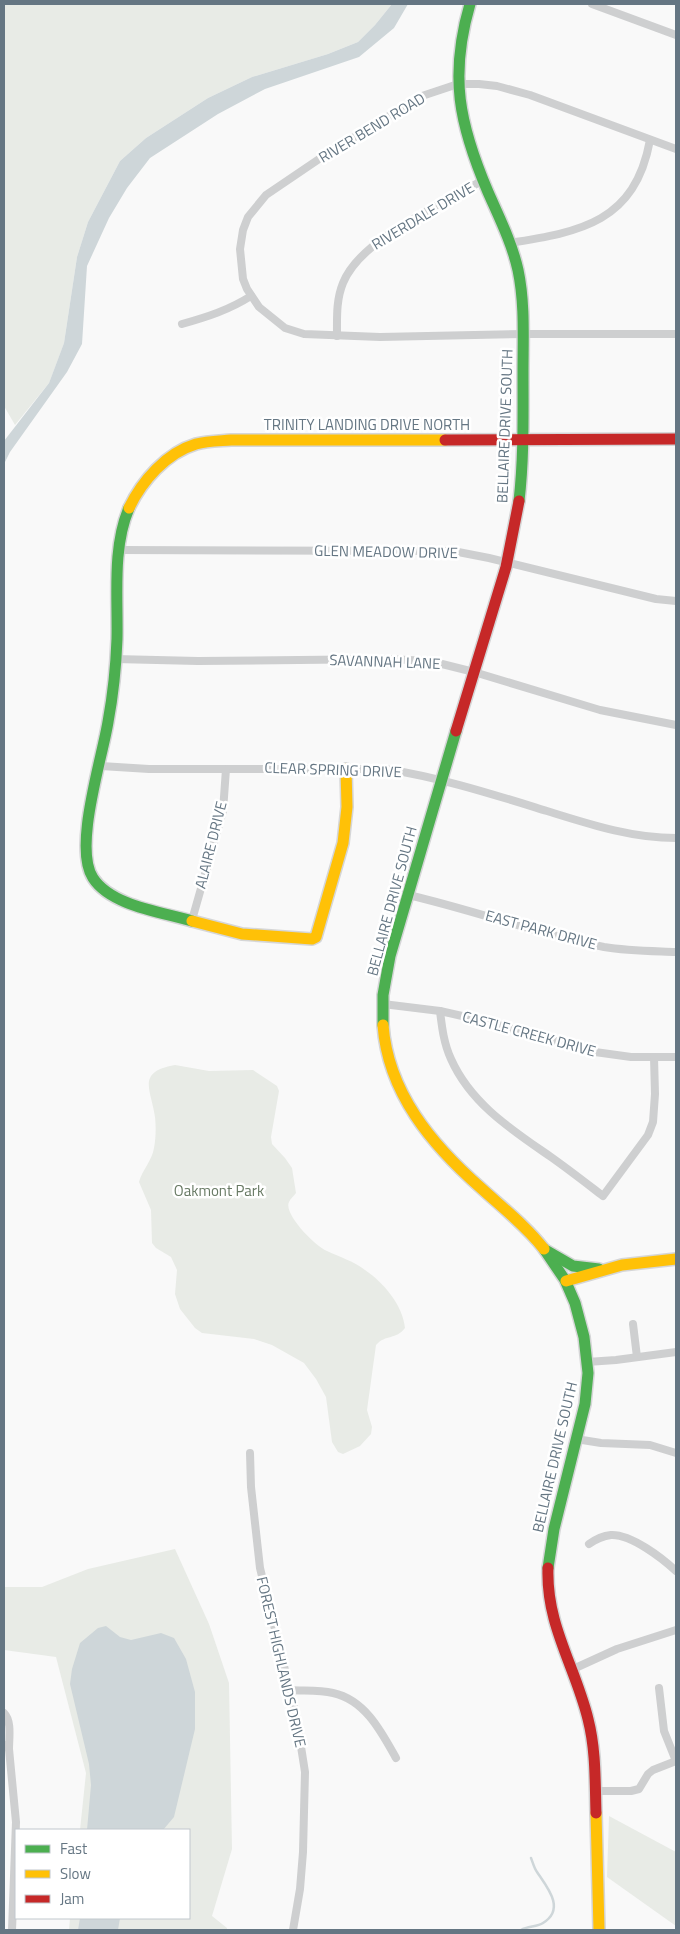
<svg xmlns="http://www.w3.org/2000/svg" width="680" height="1934" font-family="'Titillium Web',sans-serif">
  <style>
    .green { fill: #e8ebe6 }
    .water { fill: #ced6d9 }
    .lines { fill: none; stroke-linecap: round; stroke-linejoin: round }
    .stream { stroke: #ced6d9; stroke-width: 2.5 }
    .fast-casing { stroke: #d5d6d7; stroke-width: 14 }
    .slow-casing { stroke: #d5d6d7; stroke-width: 14 }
    .jam-casing { stroke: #d5d6d7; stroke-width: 14 }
    .street { stroke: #cecfd0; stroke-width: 8 }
    .fast { stroke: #4caf50; stroke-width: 11 }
    .slow { stroke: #ffc107; stroke-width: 11 }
    .jam { stroke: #c62828; stroke-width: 11 }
    .labels { text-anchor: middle; stroke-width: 5; stroke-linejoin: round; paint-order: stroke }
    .street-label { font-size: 15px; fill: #657683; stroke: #fff }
    .park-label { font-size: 15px; fill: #687a64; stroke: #fff }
  </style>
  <rect width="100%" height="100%" fill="#f9f9f9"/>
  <!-- green -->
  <g class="green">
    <polygon points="4,4 392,4 375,25 358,42 328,54 252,77 208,98 146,138 120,161 88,222 77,257 64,343 49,383 15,425 4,406"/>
    <path d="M175,1065L209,1071L253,1070L277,1086L279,1091L271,1137L272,1144L285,1158L292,1168L296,1193C294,1196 290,1199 289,1202C283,1214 316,1247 327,1251C340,1257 353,1261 365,1270C383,1282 403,1305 405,1328C396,1340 386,1334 376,1345L367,1410L372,1427L371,1434L360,1446L343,1454L338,1452L332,1442L326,1397L316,1379L304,1363L272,1345L254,1339L202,1333L195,1328L180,1309L175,1294L177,1270L171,1257L156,1248L152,1243L151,1210L139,1182C142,1170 152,1161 154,1148C156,1138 156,1126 155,1117C151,1089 136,1072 175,1065Z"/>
    <polygon points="175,1549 209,1624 229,1683 232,1849 212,1916 227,1928 227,1930 69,1930 70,1918 189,1918 189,1830 80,1830 86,1773 56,1657 4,1650 4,1587 42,1587 88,1569"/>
    <polygon points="609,1816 676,1852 676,1926 607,1877"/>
  </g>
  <!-- water -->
  <g class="water">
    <polygon points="392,4 408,4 394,28 359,57 265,89 218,114 150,158 127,188 109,218 87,266 82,344 67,372 10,452 4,464 4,441 49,383 64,343 77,257 88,222 120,161 146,138 208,98 252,77 328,54 358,42 375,25"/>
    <polygon points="106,1626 120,1637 131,1640 161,1633 174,1638 186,1659 195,1692 195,1729 174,1817 163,1830 87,1830 91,1785 89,1764 70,1684 72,1669 80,1643 98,1628"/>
    <polygon points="80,1918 120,1918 118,1930 78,1930"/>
  </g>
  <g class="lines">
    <!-- stream -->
    <path class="stream" d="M521,1930C528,1926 537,1927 543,1923C566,1909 547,1887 537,1872C534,1868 533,1863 531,1858"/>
    <!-- fast casing -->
    <g class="fast-casing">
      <g id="fast">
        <path d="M470,4C449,76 459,124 488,192C499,217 512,243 518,270C525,303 523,338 523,372C523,415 524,458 519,501"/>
        <path d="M129,508C112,548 118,597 117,639C116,667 113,695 108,722C102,759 73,848 93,878C111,906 162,912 192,921"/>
        <polyline points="383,1025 383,995 390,956 456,731"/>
        <polyline points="544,1249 565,1280 575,1303 584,1337 588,1373 585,1404 554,1529 548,1568"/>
        <polyline points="547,1251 573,1266 599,1269"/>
      </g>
    </g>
    <!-- slow casing -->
    <g class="slow-casing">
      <g id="slow">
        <path d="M129,508C142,481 166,453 196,444C207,441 219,441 231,440H445"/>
        <polyline points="192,921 242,934 312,939 316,937 343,843 347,807 346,769"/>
        <path d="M383,1025C388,1093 432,1145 481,1188C503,1208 526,1226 544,1249"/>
        <polyline points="566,1281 622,1265 676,1259"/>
        <polyline points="596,1813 599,1930"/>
      </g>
    </g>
    <!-- jam casing -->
    <g class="jam-casing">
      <g id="jam">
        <polyline points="445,440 676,439"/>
        <polyline points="456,731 506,567 519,501"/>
        <path d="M548,1568C546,1625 575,1666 588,1719C596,1750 595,1782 596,1813"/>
      </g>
    </g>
    <!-- street -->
    <g class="street">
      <polyline points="592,4 676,35"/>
      <polyline points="676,149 530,95 497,86 479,84 458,84 422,96 325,155 266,195 248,217 243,230 240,249 243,279 247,289 259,307 285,328 304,334 380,337 523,334 676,334"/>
      <path d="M509,243C581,232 635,222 650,140"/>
      <path d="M182,324C207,317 229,310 251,296"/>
      <path d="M337,336C337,318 336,300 343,283C361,238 442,205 483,180"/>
      <polyline points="120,550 453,551 489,558 656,599 676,601"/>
      <polyline points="115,659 198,661 388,659 430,661 474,672 600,710 676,725"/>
      <path d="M101,766L149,769H385C439,777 495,795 547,811C589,824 631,838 676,838"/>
      <path d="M408,895C474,910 537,934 604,947C628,951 652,951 676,952"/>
      <polyline points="192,920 223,811 226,769"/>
      <polyline points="383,1004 440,1011 484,1021 595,1052 631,1057 676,1057"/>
      <path d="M440,1011C442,1028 444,1044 451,1059C471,1104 512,1130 551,1157C568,1169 586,1183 603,1196L648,1135L653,1122L655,1094L654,1057"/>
      <polyline points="633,1324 637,1357"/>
      <polyline points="587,1362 616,1360 676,1352"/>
      <polyline points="576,1439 601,1443 650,1445 676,1453"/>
      <polyline points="250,1453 251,1487 260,1568 296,1715 305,1772 303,1852 300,1889 293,1930"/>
      <path d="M589,1544C596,1539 602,1536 611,1535C631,1534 662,1558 676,1571"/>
      <polyline points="571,1670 617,1649 676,1630"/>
      <polyline points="659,1688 664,1731 676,1761"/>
      <path d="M290,1690C304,1691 319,1690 333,1693C365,1700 381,1731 396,1758"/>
      <path d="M4,1713C12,1721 9,1738 9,1749L4,1745"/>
      <polyline points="9,1749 16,1822 12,1930"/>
      <polyline points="596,1791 631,1791 639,1789 648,1774 653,1770 676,1761"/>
    </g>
    <!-- fast -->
    <use href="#fast" class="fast"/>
    <!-- slow -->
    <use href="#slow" class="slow"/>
    <!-- jam -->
    <use href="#jam" class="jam"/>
  </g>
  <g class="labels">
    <!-- street labels -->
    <g class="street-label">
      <text transform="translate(372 128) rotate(-31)" y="5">RIVER BEND ROAD</text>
      <text transform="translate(423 216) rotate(-31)" y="5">RIVERDALE DRIVE</text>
      <text x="367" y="430">TRINITY LANDING DRIVE NORTH</text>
      <text transform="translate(505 426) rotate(-88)" y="5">BELLAIRE DRIVE SOUTH</text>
      <text transform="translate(386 552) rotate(1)" y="5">GLEN MEADOW DRIVE</text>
      <text transform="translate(385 662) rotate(2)" y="5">SAVANNAH LANE</text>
      <text transform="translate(333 770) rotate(2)" y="5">CLEAR SPRING DRIVE</text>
      <text transform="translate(211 845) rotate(-76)" y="5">ALAIRE DRIVE</text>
      <text transform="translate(392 901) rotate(-75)" y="5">BELLAIRE DRIVE SOUTH</text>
      <text transform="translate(541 930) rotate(15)" y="5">EAST PARK DRIVE</text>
      <text transform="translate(529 1034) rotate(15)" y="5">CASTLE CREEK DRIVE</text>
      <text transform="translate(555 1457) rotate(-77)" y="5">BELLAIRE DRIVE SOUTH</text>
      <text transform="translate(281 1662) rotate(77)" y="5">FOREST HIGHLANDS DRIVE</text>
    </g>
    <!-- park labels -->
    <g class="park-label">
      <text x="219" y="1196">Oakmont Park</text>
    </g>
  </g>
  <!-- border -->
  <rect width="680" height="1934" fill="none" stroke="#657683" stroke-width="10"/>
  <!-- legend -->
  <rect x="15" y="1829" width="175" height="90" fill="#ffffff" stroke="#c1c8cd"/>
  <rect x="25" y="1845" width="25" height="8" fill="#4caf50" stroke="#c1c8cd"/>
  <text x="60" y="1854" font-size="15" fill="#657683">Fast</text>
  <rect x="25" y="1870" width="25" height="8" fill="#ffc107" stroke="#c1c8cd"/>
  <text x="60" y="1879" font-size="15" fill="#657683">Slow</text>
  <rect x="25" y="1895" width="25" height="8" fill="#c62828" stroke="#c1c8cd"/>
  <text x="60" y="1904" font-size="15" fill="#657683">Jam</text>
</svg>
